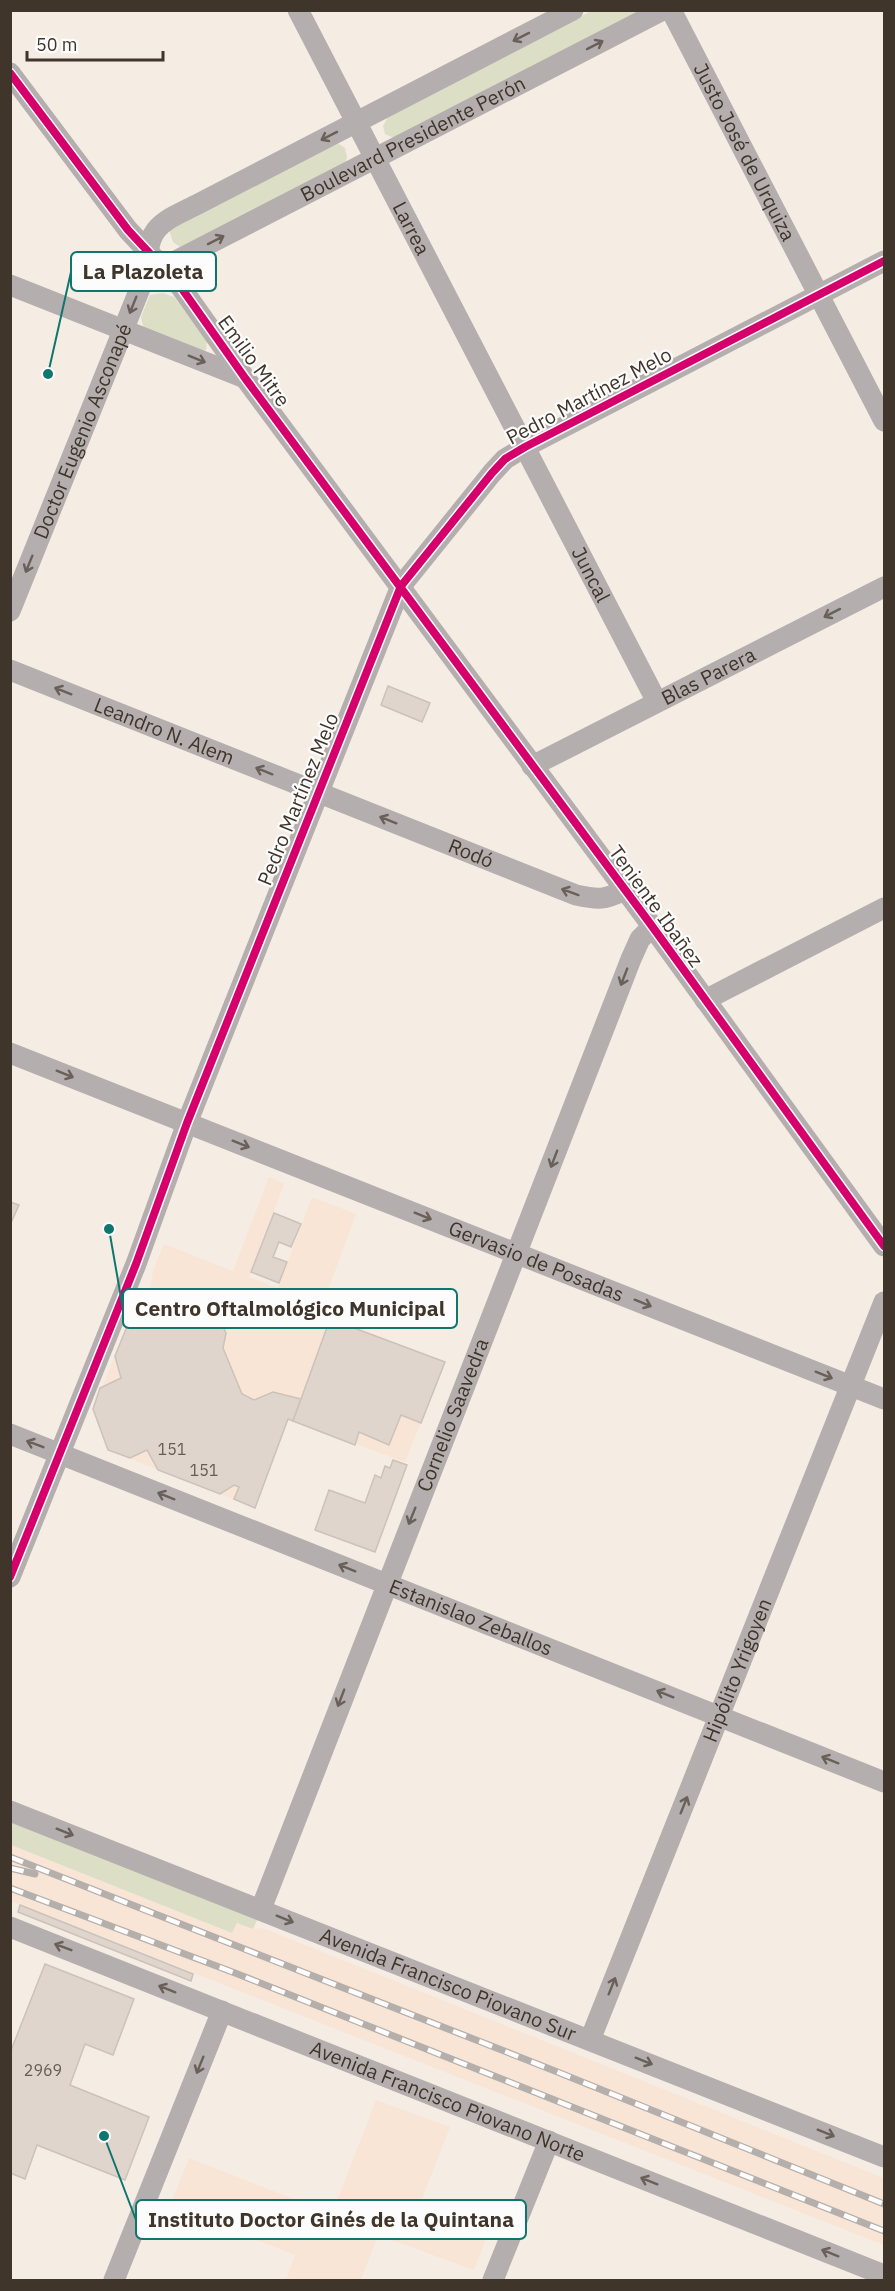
<svg xmlns="http://www.w3.org/2000/svg" width="895" height="2291" font-family="'IBM Plex Sans',sans-serif">
  <style>
    .built { fill: #f8e5d5 }
    .green { fill: #dddec6 }
    .building { fill: #e0d5cc; stroke: #cbc2ba; stroke-width: 1.5 }
    .lines { fill: none; stroke-linecap: round; stroke-linejoin: round }
    .minor { stroke: #b4afae; stroke-width: 21 }
    .rail-casing { stroke: #b4afab; stroke-width: 7 }
    .rail { stroke: #fcfcfc; stroke-width: 4.5; stroke-dasharray: 14; stroke-linecap: butt }
    .cycleway-casing { stroke: #fcfcfc; stroke-width: 11 }
    .cycleway { stroke: #d6006c; stroke-width: 8 }
    .oneway { stroke: #696059 }
    .labels { text-anchor: middle; stroke-width: 4.5; stroke-linejoin: round; paint-order: stroke }
    .number-label { font-size: 16px; fill: #685d53 }
    .street-label { font-size: 20px; fill: #40352b; stroke: #fcfcfc }
    .leader { fill: none; stroke: #0f766e; stroke-width: 2 }
    .callout-dot { fill: #0f766e; stroke: #fcfcfc; stroke-width: 2 }
    .callout { fill: #fcfcfc; stroke: #0f766e; stroke-width: 2 }
    .callout-label { font-size: 21px; text-anchor: middle; font-weight: bold; fill: #40352b }
  </style>
  <rect width="100%" height="100%" fill="#f5ece4"/>
  <!-- built -->
  <g class="built">
    <polygon points="269,1177 284,1184 249,1277 278,1288 312,1197 356,1214 322,1307 327,1309 330,1319 445,1362 405,1462 288,1419 255,1508 108,1450 93,1409 137,1302 150,1290 153,1271 164,1244 233,1271"/>
    <polygon points="10,1845 232,1933 237,1923 253,1929 263,1928 884,2178 884,2245 11,1901"/>
    <polygon points="376,2100 450,2127 421,2201 490,2229 474,2270 378,2235 361,2280 286,2280 295,2255 170,2206 189,2158 332,2214"/>
  </g>
  <!-- green -->
  <g class="green">
    <polygon points="591,11 646,11 396,139 385,134 383,126 389,115"/>
    <polygon points="339,144 345,148 347,157 345,165 180,247 173,242 169,230 177,224 331,145"/>
    <polygon points="163,293 174,297 207,340 206,350 200,352 144,330 141,317 150,295"/>
    <polygon points="10,1820 258,1918 253,1929 237,1923 232,1933 11,1845"/>
  </g>
  <!-- building -->
  <g class="building">
    <polygon points="388,686 430,703 422,722 381,705"/>
    <polygon points="10,1202 19,1205 10,1225"/>
    <polygon points="274,1213 301,1224 291,1247 279,1242 273,1257 287,1262 279,1283 251,1272"/>
    <polygon points="154,1294 219,1318 226,1333 223,1348 242,1394 254,1400 273,1392 301,1399 293,1421 288,1419 255,1508 234,1499 239,1487 234,1485 220,1494 158,1470 147,1450 130,1458 108,1450 93,1409 100,1388 121,1378 115,1356 137,1302"/>
    <polygon points="330,1319 445,1362 421,1423 401,1415 389,1445 359,1432 355,1445 293,1421"/>
    <polygon points="393,1460 407,1465 375,1552 315,1530 329,1490 365,1503 375,1475 381,1478 385,1466 390,1468"/>
    <polygon points="20,1905 193,1974 191,1981 18,1912"/>
    <polygon points="45,1964 134,1999 113,2055 85,2044 70,2085 149,2117 125,2180 37,2145 25,2179 10,2173 10,2053"/>
  </g>
  <g class="lines">
    <!-- minor -->
    <g class="minor">
      <path id="s1" d="M298,10L657,702"/>
      <path id="s2" d="M671,10L884,421"/>
      <polyline points="10,73 128,230 180,286 245,378 649,922 884,1246"/>
      <path id="s3" d="M164,267L663,10"/>
      <polyline points="10,285 245,378"/>
      <path id="s4" d="M10,611L147,271C146,224 163,222 200,203L573,10"/>
      <path id="s5" d="M10,670L576,895C599,900 604,900 625,890"/>
      <path id="s6" d="M532,766L884,587"/>
      <polyline points="705,1000 884,908"/>
      <path id="s7" d="M10,1053L884,1399"/>
      <path id="s8" d="M10,1434L884,1782"/>
      <polyline points="10,1577 136,1264 187,1123 401,586 492,473 505,459 525,447 884,261"/>
      <path id="s9" d="M10,1811L884,2157"/>
      <path id="s10" d="M261,1909C382,1592 508,1276 631,959L640,939L652,927"/>
      <path id="s11" d="M10,1927L884,2275"/>
      <path id="s12" d="M590,2040L884,1302"/>
      <polyline points="114,2280 222,2011"/>
      <polyline points="493,2280 549,2141"/>
    </g>
    <!-- rail casing -->
    <g class="rail-casing">
      <g id="rail">
        <polyline points="10,1857 555,2071 884,2204"/>
        <polyline points="10,1868 35,1874"/>
        <polyline points="10,1888 235,1973 884,2231"/>
      </g>
    </g>
    <!-- rail -->
    <use href="#rail" class="rail"/>
    <!-- cycleway casing -->
    <g class="cycleway-casing">
      <g id="cycleway">
        <polyline points="10,73 128,230 180,286 245,378 649,922 884,1246"/>
        <polyline points="10,1577 136,1264 187,1123 401,586 492,473 505,459 525,447 884,261"/>
      </g>
    </g>
    <!-- cycleway -->
    <use href="#cycleway" class="cycleway"/>
  </g>
  <!-- one-way arrows -->
  <defs><path id="oneway-shaft" d="M-6 0H5M1.5-3L5.5 0L1.5 3" fill="none" stroke-width="1.6" stroke-linecap="round" stroke-linejoin="round" transform="scale(1.5)"/></defs>
  <g class="oneway">
    <use href="#oneway-shaft" transform="translate(521 37) rotate(153)"/>
    <use href="#oneway-shaft" transform="translate(595 45) rotate(-27)"/>
    <use href="#oneway-shaft" transform="translate(329 136) rotate(153)"/>
    <use href="#oneway-shaft" transform="translate(216 240) rotate(-27)"/>
    <use href="#oneway-shaft" transform="translate(133 305) rotate(112)"/>
    <use href="#oneway-shaft" transform="translate(197 359) rotate(22)"/>
    <use href="#oneway-shaft" transform="translate(29 564) rotate(112)"/>
    <use href="#oneway-shaft" transform="translate(832 613) rotate(153)"/>
    <use href="#oneway-shaft" transform="translate(63 691) rotate(-158)"/>
    <use href="#oneway-shaft" transform="translate(264 771) rotate(-158)"/>
    <use href="#oneway-shaft" transform="translate(388 820) rotate(-158)"/>
    <use href="#oneway-shaft" transform="translate(570 892) rotate(-160)"/>
    <use href="#oneway-shaft" transform="translate(624 977) rotate(111)"/>
    <use href="#oneway-shaft" transform="translate(65 1074) rotate(22)"/>
    <use href="#oneway-shaft" transform="translate(241 1144) rotate(22)"/>
    <use href="#oneway-shaft" transform="translate(554 1159) rotate(111)"/>
    <use href="#oneway-shaft" transform="translate(423 1216) rotate(22)"/>
    <use href="#oneway-shaft" transform="translate(643 1303) rotate(22)"/>
    <use href="#oneway-shaft" transform="translate(824 1375) rotate(22)"/>
    <use href="#oneway-shaft" transform="translate(35 1444) rotate(-159)"/>
    <use href="#oneway-shaft" transform="translate(166 1496) rotate(-158)"/>
    <use href="#oneway-shaft" transform="translate(412 1516) rotate(112)"/>
    <use href="#oneway-shaft" transform="translate(347 1568) rotate(-158)"/>
    <use href="#oneway-shaft" transform="translate(665 1694) rotate(-158)"/>
    <use href="#oneway-shaft" transform="translate(341 1698) rotate(111)"/>
    <use href="#oneway-shaft" transform="translate(830 1760) rotate(-158)"/>
    <use href="#oneway-shaft" transform="translate(684 1805) rotate(-68)"/>
    <use href="#oneway-shaft" transform="translate(65 1832) rotate(22)"/>
    <use href="#oneway-shaft" transform="translate(285 1919) rotate(22)"/>
    <use href="#oneway-shaft" transform="translate(63 1947) rotate(-159)"/>
    <use href="#oneway-shaft" transform="translate(612 1986) rotate(-68)"/>
    <use href="#oneway-shaft" transform="translate(167 1989) rotate(-158)"/>
    <use href="#oneway-shaft" transform="translate(644 2061) rotate(22)"/>
    <use href="#oneway-shaft" transform="translate(200 2065) rotate(112)"/>
    <use href="#oneway-shaft" transform="translate(826 2133) rotate(22)"/>
    <use href="#oneway-shaft" transform="translate(649 2181) rotate(-158)"/>
    <use href="#oneway-shaft" transform="translate(830 2253) rotate(-158)"/>
  </g>
  <g class="labels">
    <!-- number labels -->
    <g class="number-label">
      <text x="172" y="1455">151</text>
      <text x="204" y="1476">151</text>
      <text x="43" y="2076">2969</text>
    </g>
    <!-- street labels -->
    <g class="street-label">
      <text dy="7" stroke="none"><textPath href="#s3" startOffset="280">Boulevard Presidente Perón</textPath></text>
      <text dy="7" stroke="none"><textPath href="#s2" startOffset="160">Justo José de Urquiza</textPath></text>
      <text dy="7" stroke="none"><textPath href="#s1" startOffset="246">Larrea</textPath></text>
      <text transform="translate(254 361) rotate(54)" y="7">Emilio Mitre</text>
      <text transform="translate(589 396) rotate(-28)" y="7">Pedro Martínez Melo</text>
      <text dy="7" stroke="none"><textPath href="#s4" startOffset="194">Doctor Eugenio Asconapé</textPath></text>
      <text dy="7" stroke="none"><textPath href="#s1" startOffset="636">Juncal</textPath></text>
      <text dy="7" stroke="none"><textPath href="#s6" startOffset="198">Blas Parera</textPath></text>
      <text dy="7" stroke="none"><textPath href="#s5" startOffset="166">Leandro N. Alem</textPath></text>
      <text transform="translate(298 799) rotate(-68)" y="7">Pedro Martínez Melo</text>
      <text dy="7" stroke="none"><textPath href="#s5" startOffset="496">Rodó</textPath></text>
      <text transform="translate(656 906) rotate(54)" y="7">Teniente Ibañez</text>
      <text dy="7" stroke="none"><textPath href="#s7" startOffset="566">Gervasio de Posadas</textPath></text>
      <text dy="7" stroke="none"><textPath href="#s10" startOffset="530">Cornelio Saavedra</textPath></text>
      <text dy="7" stroke="none"><textPath href="#s8" startOffset="496">Estanislao Zeballos</textPath></text>
      <text dy="7" stroke="none"><textPath href="#s12" startOffset="398">Hipólito Yrigoyen</textPath></text>
      <text dy="7" stroke="none"><textPath href="#s9" startOffset="471">Avenida Francisco Piovano Sur</textPath></text>
      <text dy="7" stroke="none"><textPath href="#s11" startOffset="471">Avenida Francisco Piovano Norte</textPath></text>
    </g>
  </g>
  <!-- callouts -->
  <path class="leader" d="M48 374L71 272M109 1229L123 1309M104 2136L136 2220"/>
  <g class="callout-dot">
    <circle cx="48" cy="374" r="6"/>
    <circle cx="109" cy="1229" r="6"/>
    <circle cx="104" cy="2136" r="6"/>
  </g>
  <g class="callout">
    <rect x="71" y="252" width="145" height="39" rx="6"/>
    <rect x="123" y="1289" width="334" height="39" rx="6"/>
    <rect x="136" y="2200" width="390" height="39" rx="6"/>
  </g>
  <g class="callout-label">
    <text x="143" y="279">La Plazoleta</text>
    <text x="290" y="1316">Centro Oftalmológico Municipal</text>
    <text x="331" y="2227">Instituto Doctor Ginés de la Quintana</text>
  </g>
  <!-- border -->
  <rect width="895" height="2291" fill="none" stroke="#40352b" stroke-width="24"/>
  <!-- scale -->
  <path d="M27 51v9h136v-9" fill="none" stroke="#40352b" stroke-width="3"/>
  <text x="36" y="51" font-size="18" fill="#40352b" stroke="#fcfcfc" stroke-width="4.5" paint-order="stroke">50 m</text>
</svg>
